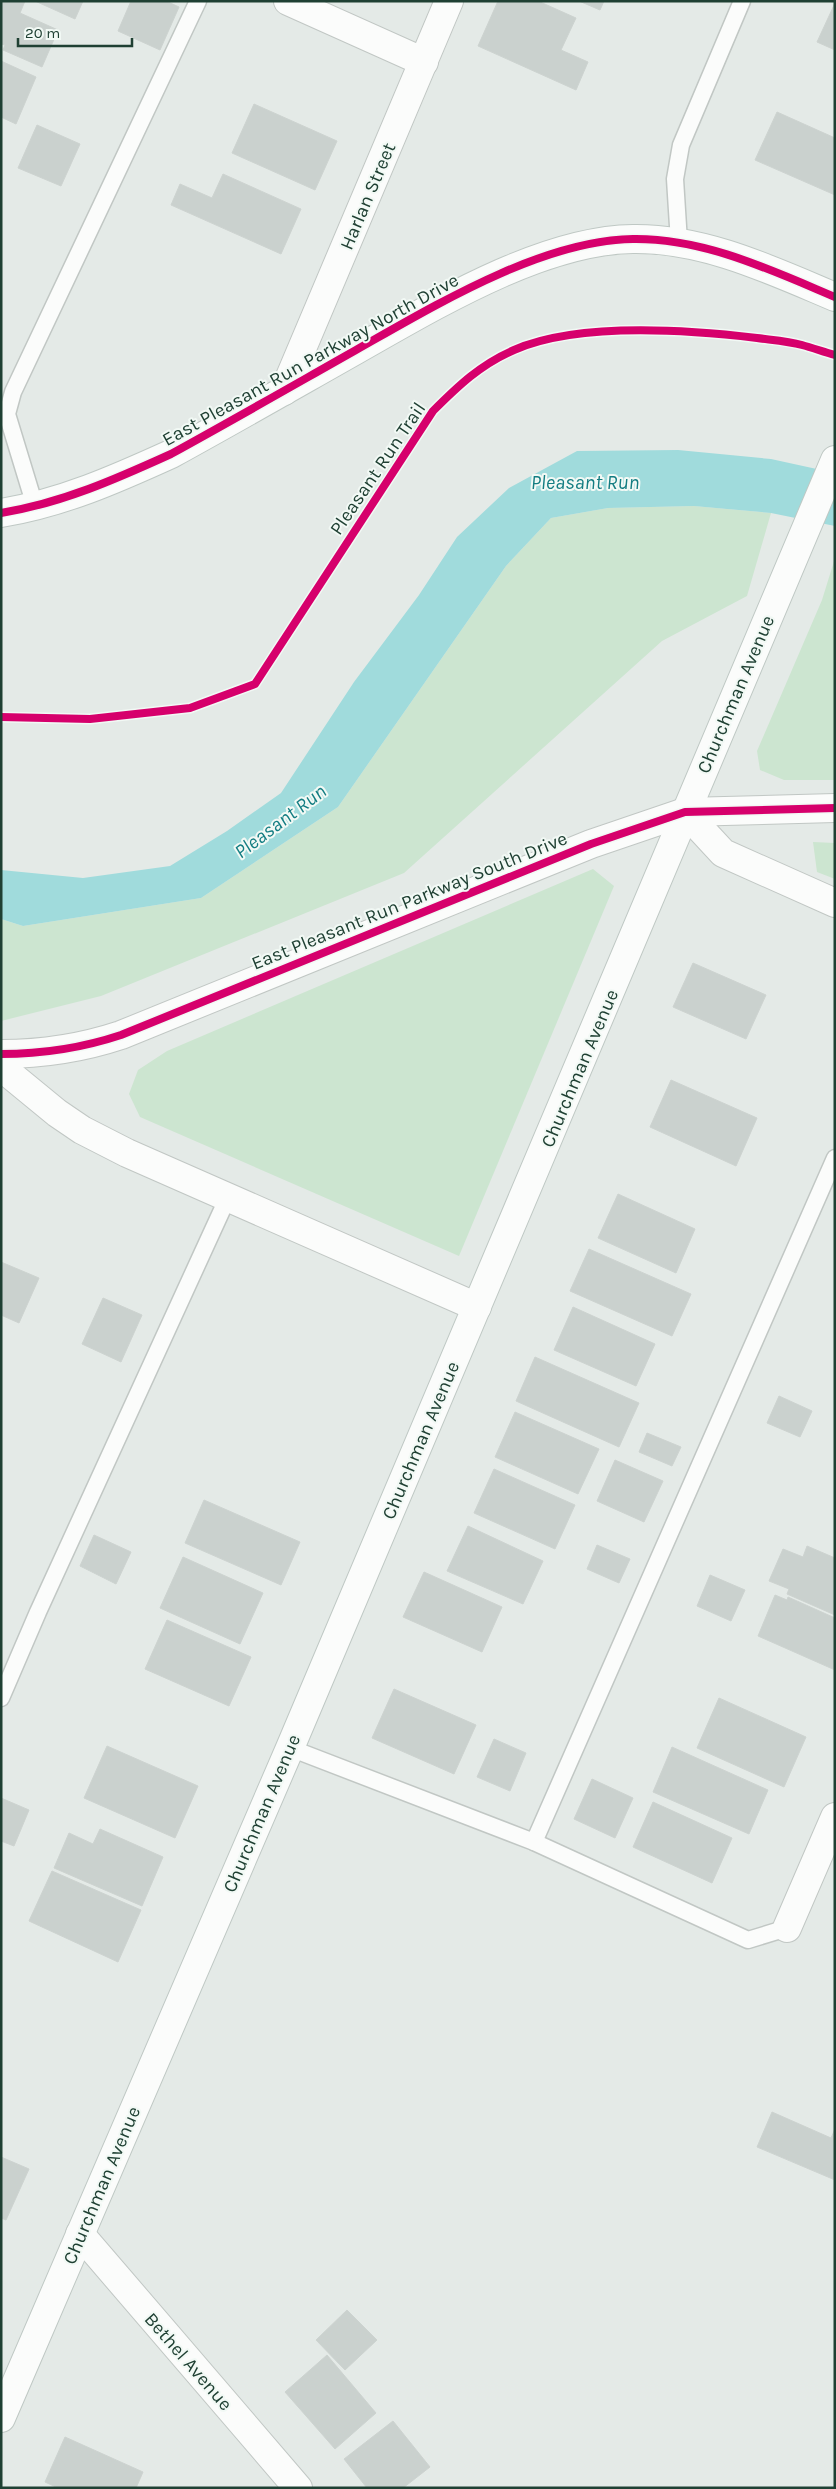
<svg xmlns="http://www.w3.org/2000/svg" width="836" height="2489" font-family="Karla,sans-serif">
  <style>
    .green { fill: #cce5d0 }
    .water { fill: #a0dbdc }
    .building { fill: #cad1ce; stroke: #cdd3d0 }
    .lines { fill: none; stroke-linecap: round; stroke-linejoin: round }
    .lane-casing { stroke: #c1c7c4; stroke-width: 19 }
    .street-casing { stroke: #c1c7c4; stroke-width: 30 }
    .secondary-casing { stroke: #bfc8c4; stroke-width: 30 }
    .lane { stroke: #fbfcfb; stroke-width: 16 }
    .street { stroke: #fbfcfb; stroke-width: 28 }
    .secondary { stroke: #fbfcfb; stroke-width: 28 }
    .cycleway-casing { stroke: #f2f9f5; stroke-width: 11 }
    .cycleway { stroke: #d6006c; stroke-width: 8 }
    .labels { text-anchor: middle; stroke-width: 4; stroke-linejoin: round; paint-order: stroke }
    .street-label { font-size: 19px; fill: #1f4033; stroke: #f2f9f5 }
    .water-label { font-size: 20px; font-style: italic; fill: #137d82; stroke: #f2f9f5 }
  </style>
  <rect width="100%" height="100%" fill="#e4eae7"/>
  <!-- green -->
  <g class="green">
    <polygon points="694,506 771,513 747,596 662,641 404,873 101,996 1,1021 1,919 23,926 201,898 338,807 506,566 551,518 608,508"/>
    <polygon points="835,558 835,780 784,780 760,770 757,751 822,600"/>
    <polygon points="813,842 835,843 835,879 817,872"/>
    <polygon points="593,869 614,886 459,1256 140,1117 129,1094 138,1070 167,1051"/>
  </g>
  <!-- water -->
  <polygon class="water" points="678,450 771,459 835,473 835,526 771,513 694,506 608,508 551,518 506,566 338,807 201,898 23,926 1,919 1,870 83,878 170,866 227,831 281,793 354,682 419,595 457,537 509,488 577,451"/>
  <!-- building -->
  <g class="building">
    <polygon points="1,1 25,1 20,13 58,30 42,67 3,50 5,45 1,44"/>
    <polygon points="35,1 83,1 75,19"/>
    <polygon points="131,1 166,1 179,7 160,50 118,31"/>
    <polygon points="498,1 538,1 576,18 561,50 588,62 576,90 478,46"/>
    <polygon points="579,1 604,1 600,10"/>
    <polygon points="835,3 835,50 817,42"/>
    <polygon points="1,61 36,77 16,124 1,117"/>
    <polygon points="254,104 337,141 315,190 232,153"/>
    <polygon points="777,112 835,138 835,195 755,160"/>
    <polygon points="37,125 80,144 61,186 18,168"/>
    <polygon points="223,174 301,209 281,254 171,205 180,184 212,198"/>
    <polygon points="693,963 766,995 746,1039 673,1007"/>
    <polygon points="671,1080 757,1118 736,1166 650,1127"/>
    <polygon points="618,1194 695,1229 676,1273 598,1238"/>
    <polygon points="589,1249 691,1294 672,1336 570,1291"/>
    <polygon points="1,1262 39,1278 19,1323 1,1315"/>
    <polygon points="103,1298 142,1315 121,1362 82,1344"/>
    <polygon points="573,1307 655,1344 636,1386 554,1350"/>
    <polygon points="535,1357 639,1403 619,1447 516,1401"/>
    <polygon points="779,1396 812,1411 800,1437 767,1423"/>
    <polygon points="515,1412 599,1449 578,1494 495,1457"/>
    <polygon points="647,1433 681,1447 672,1466 639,1452"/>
    <polygon points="615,1460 663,1481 644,1522 597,1501"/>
    <polygon points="494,1469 575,1505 555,1549 474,1513"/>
    <polygon points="204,1500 300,1542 281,1585 185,1543"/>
    <polygon points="468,1526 543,1561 523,1604 447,1571"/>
    <polygon points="94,1535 131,1552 116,1584 80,1566"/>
    <polygon points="597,1545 630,1559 619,1583 587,1569"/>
    <polygon points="807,1546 835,1558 835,1615 787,1594 789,1589 769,1581 783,1549 803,1557"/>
    <polygon points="183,1557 263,1593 240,1644 160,1608"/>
    <polygon points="424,1572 502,1607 482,1652 403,1617"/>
    <polygon points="710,1575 745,1590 731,1621 697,1606"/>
    <polygon points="775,1595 787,1600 788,1597 835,1618 835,1670 758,1636"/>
    <polygon points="167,1620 251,1657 229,1706 145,1669"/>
    <polygon points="394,1689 476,1725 454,1774 372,1738"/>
    <polygon points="719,1698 806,1737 784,1787 697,1748"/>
    <polygon points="494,1739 526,1753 510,1791 477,1777"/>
    <polygon points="107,1746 198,1786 175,1838 84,1798"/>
    <polygon points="672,1747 768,1790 749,1834 653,1792"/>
    <polygon points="592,1779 633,1798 615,1838 574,1819"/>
    <polygon points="1,1798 29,1810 14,1846 1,1841"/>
    <polygon points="653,1802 732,1838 712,1883 633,1847"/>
    <polygon points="100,1829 163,1857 142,1906 54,1868 69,1833 93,1844"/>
    <polygon points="52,1871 141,1910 118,1962 29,1921"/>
    <polygon points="772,2112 831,2138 835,2129 835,2180 757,2147"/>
    <polygon points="1,2157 29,2169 6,2220 1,2218"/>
    <polygon points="347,2310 377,2340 345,2370 316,2340"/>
    <polygon points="327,2355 376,2413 335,2449 285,2392"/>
    <polygon points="393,2421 430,2467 403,2488 367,2488 344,2459"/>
    <polygon points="65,2437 143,2472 136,2488 58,2488 45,2482"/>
  </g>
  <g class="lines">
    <!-- lane casing -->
    <g class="lane-casing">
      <g id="lane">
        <polyline points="679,242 675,179 681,145 742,1"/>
        <polyline points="35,506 7,414 13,392 198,1"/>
        <polyline points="1,1698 38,1612 228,1197"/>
        <polyline points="290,1748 534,1842 835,1158"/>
        <polyline points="534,1842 748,1940 787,1928"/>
      </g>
    </g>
    <!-- street casing -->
    <g class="street-casing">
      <g id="street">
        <polyline points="288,1 424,62"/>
        <polyline points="284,391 449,1"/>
        <polyline points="685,812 723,853 835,903"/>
        <path d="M1,1054C42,1054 82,1048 121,1035L591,844L685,812L835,808"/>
        <polyline points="1,1067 57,1113 82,1130 127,1153 477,1307"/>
        <polyline points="787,1928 835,1817"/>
        <polyline points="80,2234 298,2488"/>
      </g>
    </g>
    <!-- secondary casing -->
    <g class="secondary-casing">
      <g id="secondary">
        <path d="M1,513C62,503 116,479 171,454C233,420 294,385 356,350C434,306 542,240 633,239C704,238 771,270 835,297"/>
        <polyline points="1,2418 290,1748 835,460"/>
      </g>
    </g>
    <!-- lane -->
    <use href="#lane" class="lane"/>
    <!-- street -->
    <use href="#street" class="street"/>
    <!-- secondary -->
    <use href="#secondary" class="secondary"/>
    <!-- cycleway casing -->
    <g class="cycleway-casing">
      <g id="cycleway">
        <path d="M1,513C62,503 116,479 171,454C233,420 294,385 356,350C434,306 542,240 633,239C704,238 771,270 835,297"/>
        <path d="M1,717L90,719L190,708L255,684L433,411C458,386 481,364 514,350C578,322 689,330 757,338C772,340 788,341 802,345C813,348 824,352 835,355"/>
        <path d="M1,1054C42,1054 82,1048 121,1035L591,844L685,812L835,808"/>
      </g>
    </g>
    <!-- cycleway -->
    <use href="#cycleway" class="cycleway"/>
  </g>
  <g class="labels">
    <!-- street labels -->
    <g class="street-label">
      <text transform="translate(367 196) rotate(-67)" y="7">Harlan Street</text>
      <text transform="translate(310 359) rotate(-29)" y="7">East Pleasant Run Parkway North Drive</text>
      <text transform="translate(377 468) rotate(-56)" y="7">Pleasant Run Trail</text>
      <text transform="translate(735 694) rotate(-67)" y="7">Churchman Avenue</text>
      <text transform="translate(409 900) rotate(-22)" y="7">East Pleasant Run Parkway South Drive</text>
      <text transform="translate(579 1068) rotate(-67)" y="7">Churchman Avenue</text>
      <text transform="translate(420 1440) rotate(-67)" y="7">Churchman Avenue</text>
      <text transform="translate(261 1813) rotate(-67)" y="7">Churchman Avenue</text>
      <text transform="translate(101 2185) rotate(-67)" y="7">Churchman Avenue</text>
      <text transform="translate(189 2361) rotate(49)" y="7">Bethel Avenue</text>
    </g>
    <!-- water labels -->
    <g class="water-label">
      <text x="585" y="489">Pleasant Run</text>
      <text transform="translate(280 821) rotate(-37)" y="7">Pleasant Run</text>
    </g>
  </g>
  <!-- border -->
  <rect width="836" height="2489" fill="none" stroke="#1f4033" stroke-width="5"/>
  <!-- scale -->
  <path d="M18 38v8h114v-8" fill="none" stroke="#1f4033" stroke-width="2.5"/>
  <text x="25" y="38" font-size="15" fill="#1f4033" stroke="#f2f9f5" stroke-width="4" paint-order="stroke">20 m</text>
</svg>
